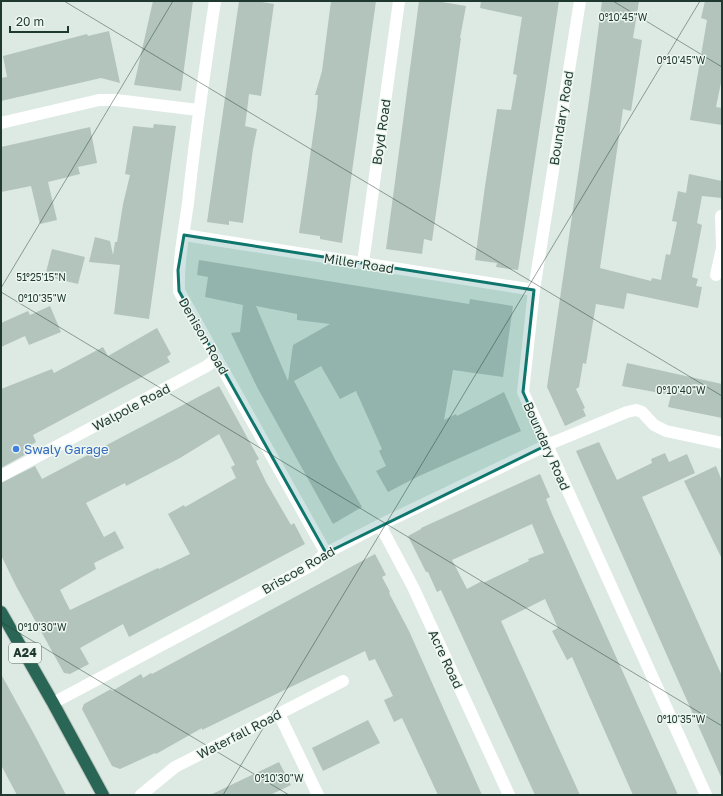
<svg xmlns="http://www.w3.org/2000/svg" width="723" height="796" font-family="'Golos Text',sans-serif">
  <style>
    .building { fill: #b3c4bc; fill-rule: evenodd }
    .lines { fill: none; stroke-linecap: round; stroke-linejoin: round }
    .highway-casing { stroke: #bcc4c1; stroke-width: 14 }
    .minor { stroke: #fff; stroke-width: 12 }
    .highway { stroke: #2a6655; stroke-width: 12 }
    .marked { fill: #0f766e; fill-opacity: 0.2; stroke: #0f766e; stroke-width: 3; stroke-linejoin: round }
    .ticks { fill: none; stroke: #1f3930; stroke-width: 1; stroke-opacity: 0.45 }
    .shop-dot { fill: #3f7fe0; stroke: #edf6f1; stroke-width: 1.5 }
    .labels { text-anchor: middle; stroke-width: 3; stroke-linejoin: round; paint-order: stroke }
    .shield { fill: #edf6f1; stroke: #5d726a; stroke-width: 1 }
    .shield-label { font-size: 12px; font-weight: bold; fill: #1f3930 }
    .street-label { font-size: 13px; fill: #1f3930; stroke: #edf6f1 }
    .shop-label { font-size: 13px; fill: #366cbe; stroke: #edf6f1; text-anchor: start }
    .ticks-label { font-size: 10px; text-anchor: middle; fill: #1f3930; stroke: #edf6f1; stroke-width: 3; stroke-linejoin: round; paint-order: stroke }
  </style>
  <rect width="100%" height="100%" fill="#ddeae3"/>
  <!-- building -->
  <g class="building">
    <polygon points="153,1 193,1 181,91 134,85"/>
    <polygon points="239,1 262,1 262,2 274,4 261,96 249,94 247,111 245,126 257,129 253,149 243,223 229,221 229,225 207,222"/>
    <polygon points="331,1 376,1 342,243 320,239 320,236 299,233 317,108 318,95 315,95 322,71"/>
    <polygon points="419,1 436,1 466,6 460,38 461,38 432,241 424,239 422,254 386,249"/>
    <polygon points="481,1 559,1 518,270 496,267 497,263 475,260 485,186 497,109 511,110 517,75 513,74 522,17 480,8"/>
    <polygon points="602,1 639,1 633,38 642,40 631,111 623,109 600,268 651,281 652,278 661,280 666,254 670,255 677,222 672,221 678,191 686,193 689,174 722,181 722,198 702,196 697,223 702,225 692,277 698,279 696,286 702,287 698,308 627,293 624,309 596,304 586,364 583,363 579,387 576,389 585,408 583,409 586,416 565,426 547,387 589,100"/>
    <polygon points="705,1 722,1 722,78 716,107 722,108 722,125 690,120 707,20 701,18"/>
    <polygon points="109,31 120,83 101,78 1,101 1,78 7,77 3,56 87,34 88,36"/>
    <polygon points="154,124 176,126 149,319 114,314 120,265 89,262 95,237 110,241 113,255 115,242 117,242 123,204 130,175 125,174 133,126 153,128"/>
    <polygon points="90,127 97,163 78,167 80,174 48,182 57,220 40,224 31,186 1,192 1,147"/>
    <polygon points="52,249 85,257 78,284 45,276"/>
    <path d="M199,260L469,304L470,299L513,306L503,377L453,370L444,420L456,414L457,416L504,392L521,431L419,476L388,492L376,471L386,466L379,451L382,449L356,391L340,399L321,366L294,381L337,463L362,507L333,524L257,387L231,333L240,332L243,305L205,297L208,277L197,275ZM256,306L297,314V320L330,324L293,345L288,381Z"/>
    <polygon points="50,306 61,332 29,345 25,336 1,347 1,323 28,311 30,315"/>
    <polygon points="157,328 171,354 167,357 170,362 33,435 36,442 26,448 28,453 1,468 1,389 52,369 54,373 103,347 108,356"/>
    <polygon points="627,363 722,384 722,418 668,407 671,395 622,386"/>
    <path d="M219,386L259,459L256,461L266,482L291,525L294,523L305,544L129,637L123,624L80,648L89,664L70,674L64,673L16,586L1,555V483L35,466L42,479ZM219,434L235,465L231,467L236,478L185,507L184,505L168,514L190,554L159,569L158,568L70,610L60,590L96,569L94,563L124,548L115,531L104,537L86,503L125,483L126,486L180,458Z"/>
    <polygon points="599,442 617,480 652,463 651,459 665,453 669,462 687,454 695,473 642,497 722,676 722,779 576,451"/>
    <polygon points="716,466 722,481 722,559 684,481"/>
    <path d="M540,474L550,497L546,499L552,514L678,795H633L572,657L567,660L552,631L558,628L545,599L501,621L580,795H535L441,590L437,592L428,572H426L408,536L421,529V528ZM532,524L544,553L528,559L529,561L483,583L482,581L467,589L452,560Z"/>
    <polygon points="375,554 386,575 382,577 390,592 389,593 409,631 482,795 438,795 402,718 394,722 384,700 393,696 375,659 369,661 365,651 202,730 202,728 156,754 155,753 120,769 112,766 82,709 84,704 111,689 112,691 141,674 143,678 151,673 152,674"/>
    <polygon points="1,674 34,734 66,795 17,795 1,765"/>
    <polygon points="368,720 380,743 323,771 312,748"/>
    <polygon points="279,762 291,785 270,795 210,795"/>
  </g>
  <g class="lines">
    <!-- highway casing -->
    <g class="highway-casing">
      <polyline id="highway" points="1,612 53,703 103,795"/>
    </g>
    <!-- minor -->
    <g class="minor">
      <path d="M215,1C205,68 195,136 188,203C184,232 178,261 179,291L326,553"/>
      <polyline points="580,1 534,290 523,392 706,795"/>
      <polyline points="1,123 99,100 116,100 198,110"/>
      <polyline points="721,216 722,245"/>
      <polyline points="184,235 534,290"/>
      <polyline points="363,263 399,1"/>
      <polyline points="716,275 722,248"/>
      <polyline points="1,476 207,366 217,358"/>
      <polyline points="380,525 413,587 509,795"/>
      <polyline points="53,703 314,564 326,553 380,525 547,445 627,412 636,410 642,412 654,425 666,431 722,443"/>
      <polyline points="279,714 318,795"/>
      <polyline points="141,795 175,767 343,681"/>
    </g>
    <!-- highway -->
    <use href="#highway" class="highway"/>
  </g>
  <!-- marked area -->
  <path class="marked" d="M184,235L534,290L523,392L547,445L326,553L179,291L178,270Z"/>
  <!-- ticks -->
  <path class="ticks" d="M64,1L722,396M613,1L722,67M1,288L173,1M1,292L722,726M1,622L289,795M223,795L700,1"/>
  <!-- markers -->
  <circle class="shop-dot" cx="16" cy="449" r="4"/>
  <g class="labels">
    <!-- shield labels -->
    <rect class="shield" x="9" y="643" width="32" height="20" rx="3"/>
    <g class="shield-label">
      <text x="25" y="657">A24</text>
    </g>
    <!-- street labels -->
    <g class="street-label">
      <text transform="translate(561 118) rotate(-81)" y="5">Boundary Road</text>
      <text transform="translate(381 132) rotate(-82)" y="5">Boyd Road</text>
      <text transform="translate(359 263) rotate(9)" y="5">Miller Road</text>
      <text transform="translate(204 336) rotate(60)" y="5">Denison Road</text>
      <text transform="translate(131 407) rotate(-28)" y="5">Walpole Road</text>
      <text transform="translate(547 446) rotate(66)" y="5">Boundary Road</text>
      <text transform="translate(298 570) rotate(-30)" y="5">Briscoe Road</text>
      <text transform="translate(446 659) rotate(65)" y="5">Acre Road</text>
      <text transform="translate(239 734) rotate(-27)" y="5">Waterfall Road</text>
    </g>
    <!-- shop labels -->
    <g class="shop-label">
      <text x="24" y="454">Swaly Garage</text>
    </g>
  </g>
  <g class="ticks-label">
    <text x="623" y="21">0°10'45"W</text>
    <text x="681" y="64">0°10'45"W</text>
    <text x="41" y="281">51°25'15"N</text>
    <text x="42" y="302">0°10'35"W</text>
    <text x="681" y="394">0°10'40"W</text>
    <text x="42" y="631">0°10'30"W</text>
    <text x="681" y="723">0°10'35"W</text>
    <text x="279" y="782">0°10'30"W</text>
  </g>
  <!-- border -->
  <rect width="723" height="796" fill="none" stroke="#1f3930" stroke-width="4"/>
  <!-- scale -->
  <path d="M10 26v6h58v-6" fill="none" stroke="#1f3930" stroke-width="2"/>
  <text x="16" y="26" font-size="12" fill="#1f3930" stroke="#edf6f1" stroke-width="3" paint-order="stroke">20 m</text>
</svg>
